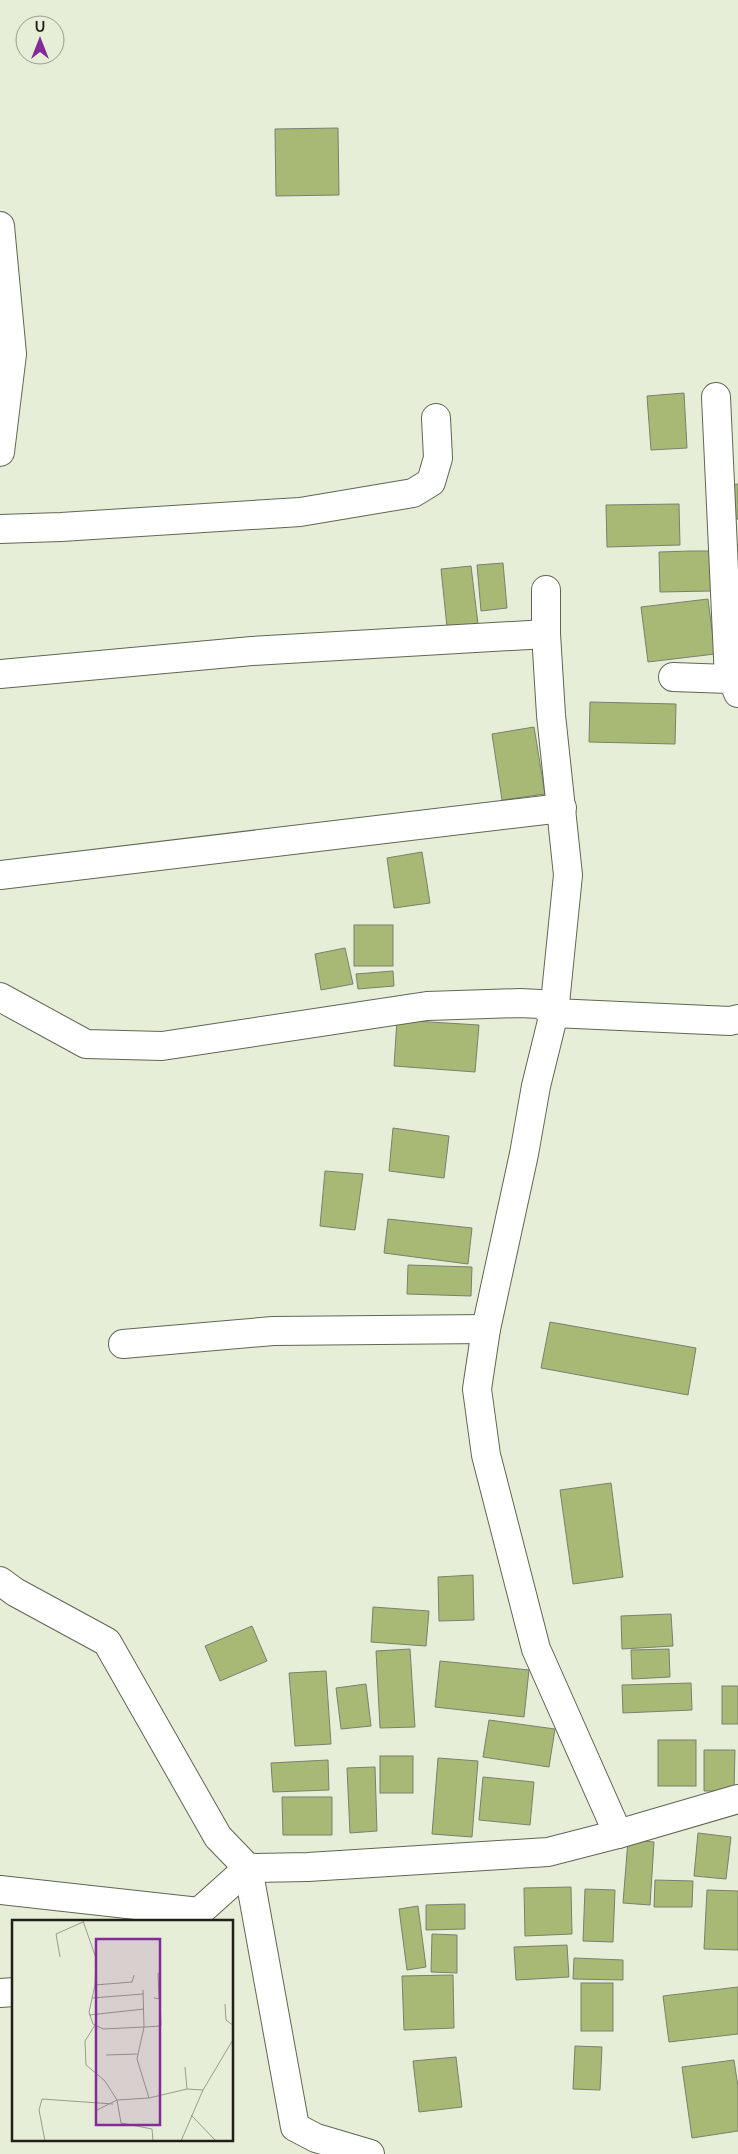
<svg xmlns="http://www.w3.org/2000/svg" width="738" height="2154" font-family="Raleway,sans-serif">
  <style>
    .building { fill: #a7b975; stroke: #7a806c }
    .lines { fill: none; stroke-linecap: round; stroke-linejoin: round }
    .minor-casing { stroke: #606653; stroke-width: 30 }
    .minor { stroke: #fff; stroke-width: 28 }
    .inset-road { fill: none; stroke: #979c8c; stroke-width: 1 }
    .view { fill: #822b99; fill-opacity: 0.15; stroke: #822b99; stroke-width: 2.5 }
    .inset-edge { fill: none; stroke: #1f2119; stroke-width: 2.5 }
  </style>
  <rect width="100%" height="100%" fill="#e7eed8"/>
  <!-- building -->
  <g class="building">
    <polygon points="338,128 339,195 276,196 275,129"/>
    <polygon points="684,393 687,448 651,450 647,396"/>
    <polygon points="738,484 738,519 728,520 725,485"/>
    <polygon points="679,504 680,545 607,547 606,505"/>
    <polygon points="690,551 711,551 712,591 660,592 659,552"/>
    <polygon points="503,563 507,608 481,611 477,565"/>
    <polygon points="471,566 478,624 447,627 441,569"/>
    <polygon points="708,599 715,654 648,662 641,607"/>
    <polygon points="590,702 676,704 675,744 589,742"/>
    <polygon points="534,727 545,794 502,800 492,734"/>
    <polygon points="422,852 430,903 394,908 387,858"/>
    <rect x="354" y="925" width="39" height="41"/>
    <polygon points="345,948 353,984 321,990 315,954"/>
    <polygon points="393,971 394,986 358,989 356,974"/>
    <polygon points="397,1020 479,1025 475,1072 394,1066"/>
    <polygon points="393,1128 449,1136 444,1178 389,1171"/>
    <polygon points="325,1171 363,1174 355,1230 320,1226"/>
    <polygon points="388,1219 472,1228 468,1264 384,1253"/>
    <polygon points="408,1265 472,1267 471,1296 407,1294"/>
    <polygon points="550,1322 696,1348 688,1395 541,1368"/>
    <polygon points="611,1483 623,1577 573,1584 560,1490"/>
    <polygon points="473,1575 474,1620 439,1621 438,1577"/>
    <polygon points="373,1607 429,1611 426,1646 371,1642"/>
    <polygon points="671,1614 673,1646 622,1649 621,1616"/>
    <polygon points="252,1626 267,1661 220,1681 205,1646"/>
    <polygon points="410,1649 415,1727 380,1728 376,1651"/>
    <polygon points="669,1649 670,1677 632,1679 631,1650"/>
    <polygon points="440,1661 529,1670 524,1717 435,1707"/>
    <polygon points="326,1671 331,1744 295,1746 289,1673"/>
    <polygon points="691,1683 692,1710 623,1713 622,1685"/>
    <polygon points="366,1684 371,1726 341,1729 336,1688"/>
    <rect x="722" y="1686" width="16" height="38"/>
    <polygon points="489,1720 555,1729 549,1767 483,1757"/>
    <rect x="658" y="1740" width="38" height="46"/>
    <polygon points="704,1750 735,1750 734,1791 704,1791"/>
    <rect x="380" y="1756" width="33" height="37"/>
    <polygon points="438,1758 478,1761 472,1837 432,1834"/>
    <polygon points="328,1760 329,1790 273,1792 271,1763"/>
    <polygon points="375,1767 377,1831 350,1833 347,1768"/>
    <polygon points="483,1777 534,1782 530,1825 479,1820"/>
    <polygon points="282,1797 332,1797 332,1835 283,1835"/>
    <polygon points="698,1833 731,1837 726,1879 694,1876"/>
    <polygon points="628,1840 654,1842 650,1905 623,1903"/>
    <polygon points="655,1880 693,1881 692,1907 654,1907"/>
    <polygon points="571,1887 572,1934 525,1936 524,1888"/>
    <polygon points="585,1889 615,1890 613,1942 583,1941"/>
    <polygon points="707,1890 738,1891 738,1950 704,1949"/>
    <polygon points="465,1904 465,1929 426,1930 426,1905"/>
    <polygon points="418,1906 426,1967 407,1970 399,1909"/>
    <polygon points="432,1934 457,1935 457,1973 431,1972"/>
    <polygon points="567,1945 569,1977 516,1980 514,1947"/>
    <polygon points="574,1958 623,1960 623,1980 573,1979"/>
    <polygon points="453,1975 454,2028 404,2030 402,1976"/>
    <rect x="581" y="1983" width="32" height="48"/>
    <polygon points="738,1987 738,2034 669,2042 663,1996"/>
    <polygon points="575,2046 602,2047 600,2090 573,2089"/>
    <polygon points="456,2057 462,2107 419,2112 413,2061"/>
    <polygon points="734,2060 738,2087 738,2131 692,2138 682,2067"/>
  </g>
  <g class="lines">
    <!-- minor casing -->
    <g class="minor-casing">
      <g id="minor">
        <polyline points="0,226 12,354 0,452"/>
        <polyline points="716,397 729,679"/>
        <polyline points="0,529 61,527 300,512 413,493 431,482 438,458 436,418"/>
        <polyline points="546,590 546,634 551,715 568,875 554,1013 730,1021 738,1019"/>
        <polyline points="0,674 252,651 546,634"/>
        <polyline points="673,677 729,679 735,685 738,693"/>
        <polyline points="0,875 562,808"/>
        <polyline points="0,997 86,1044 162,1046 427,1006 520,1003 540,1004 554,1013 536,1086 524,1154 486,1329 477,1389 486,1455 536,1649 618,1834 738,1799"/>
        <polyline points="123,1344 273,1331 486,1329"/>
        <polyline points="0,1581 15,1592 107,1642 218,1837 248,1868 295,2127 316,2138 370,2154"/>
        <polyline points="0,1890 199,1912"/>
        <polyline points="183,1922 199,1912 248,1868 308,1867 548,1852 618,1834"/>
        <polyline points="0,1993 14,1992"/>
      </g>
    </g>
    <!-- minor -->
    <use href="#minor" class="minor"/>
  </g>
  <!-- overview -->
  <g transform="translate(12 1920)">
    <rect width="221" height="221" fill="#e7eed8"/>
    <path class="inset-road" d="M71,1L84,38L83,65L77,92L81,104L91,109L132,107L125,139L137,178L175,169L191,170M48,37L44,14L71,2M146,53L147,78M83,65L120,62L122,55M131,70L132,107L149,106L148,79L142,78M80,78L131,74M213,84L214,100L222,106M77,95L132,89M83,105L73,121L74,145L93,161L105,180L109,203L140,209L141,221M94,135L126,134M173,147L175,169M83,191L105,180L137,178M179,195L204,221M33,221L27,190L30,179L101,184M169,221L191,170L222,118"/>
    <path class="view" d="M84,19H148V205H84Z"/>
    <rect width="221" height="221" class="inset-edge"/>
  </g>
  <!-- north arrow -->
  <g transform="translate(40 40)"><circle r="24" fill="#e7eed8" stroke="#979c8c"/>
  <path d="M0-4L9 19L0 12L-9 19Z" fill="#822b99"/>
  <text y="-8" font-size="14" font-weight="bold" text-anchor="middle" fill="#1f2119">U</text>
  </g>
</svg>
